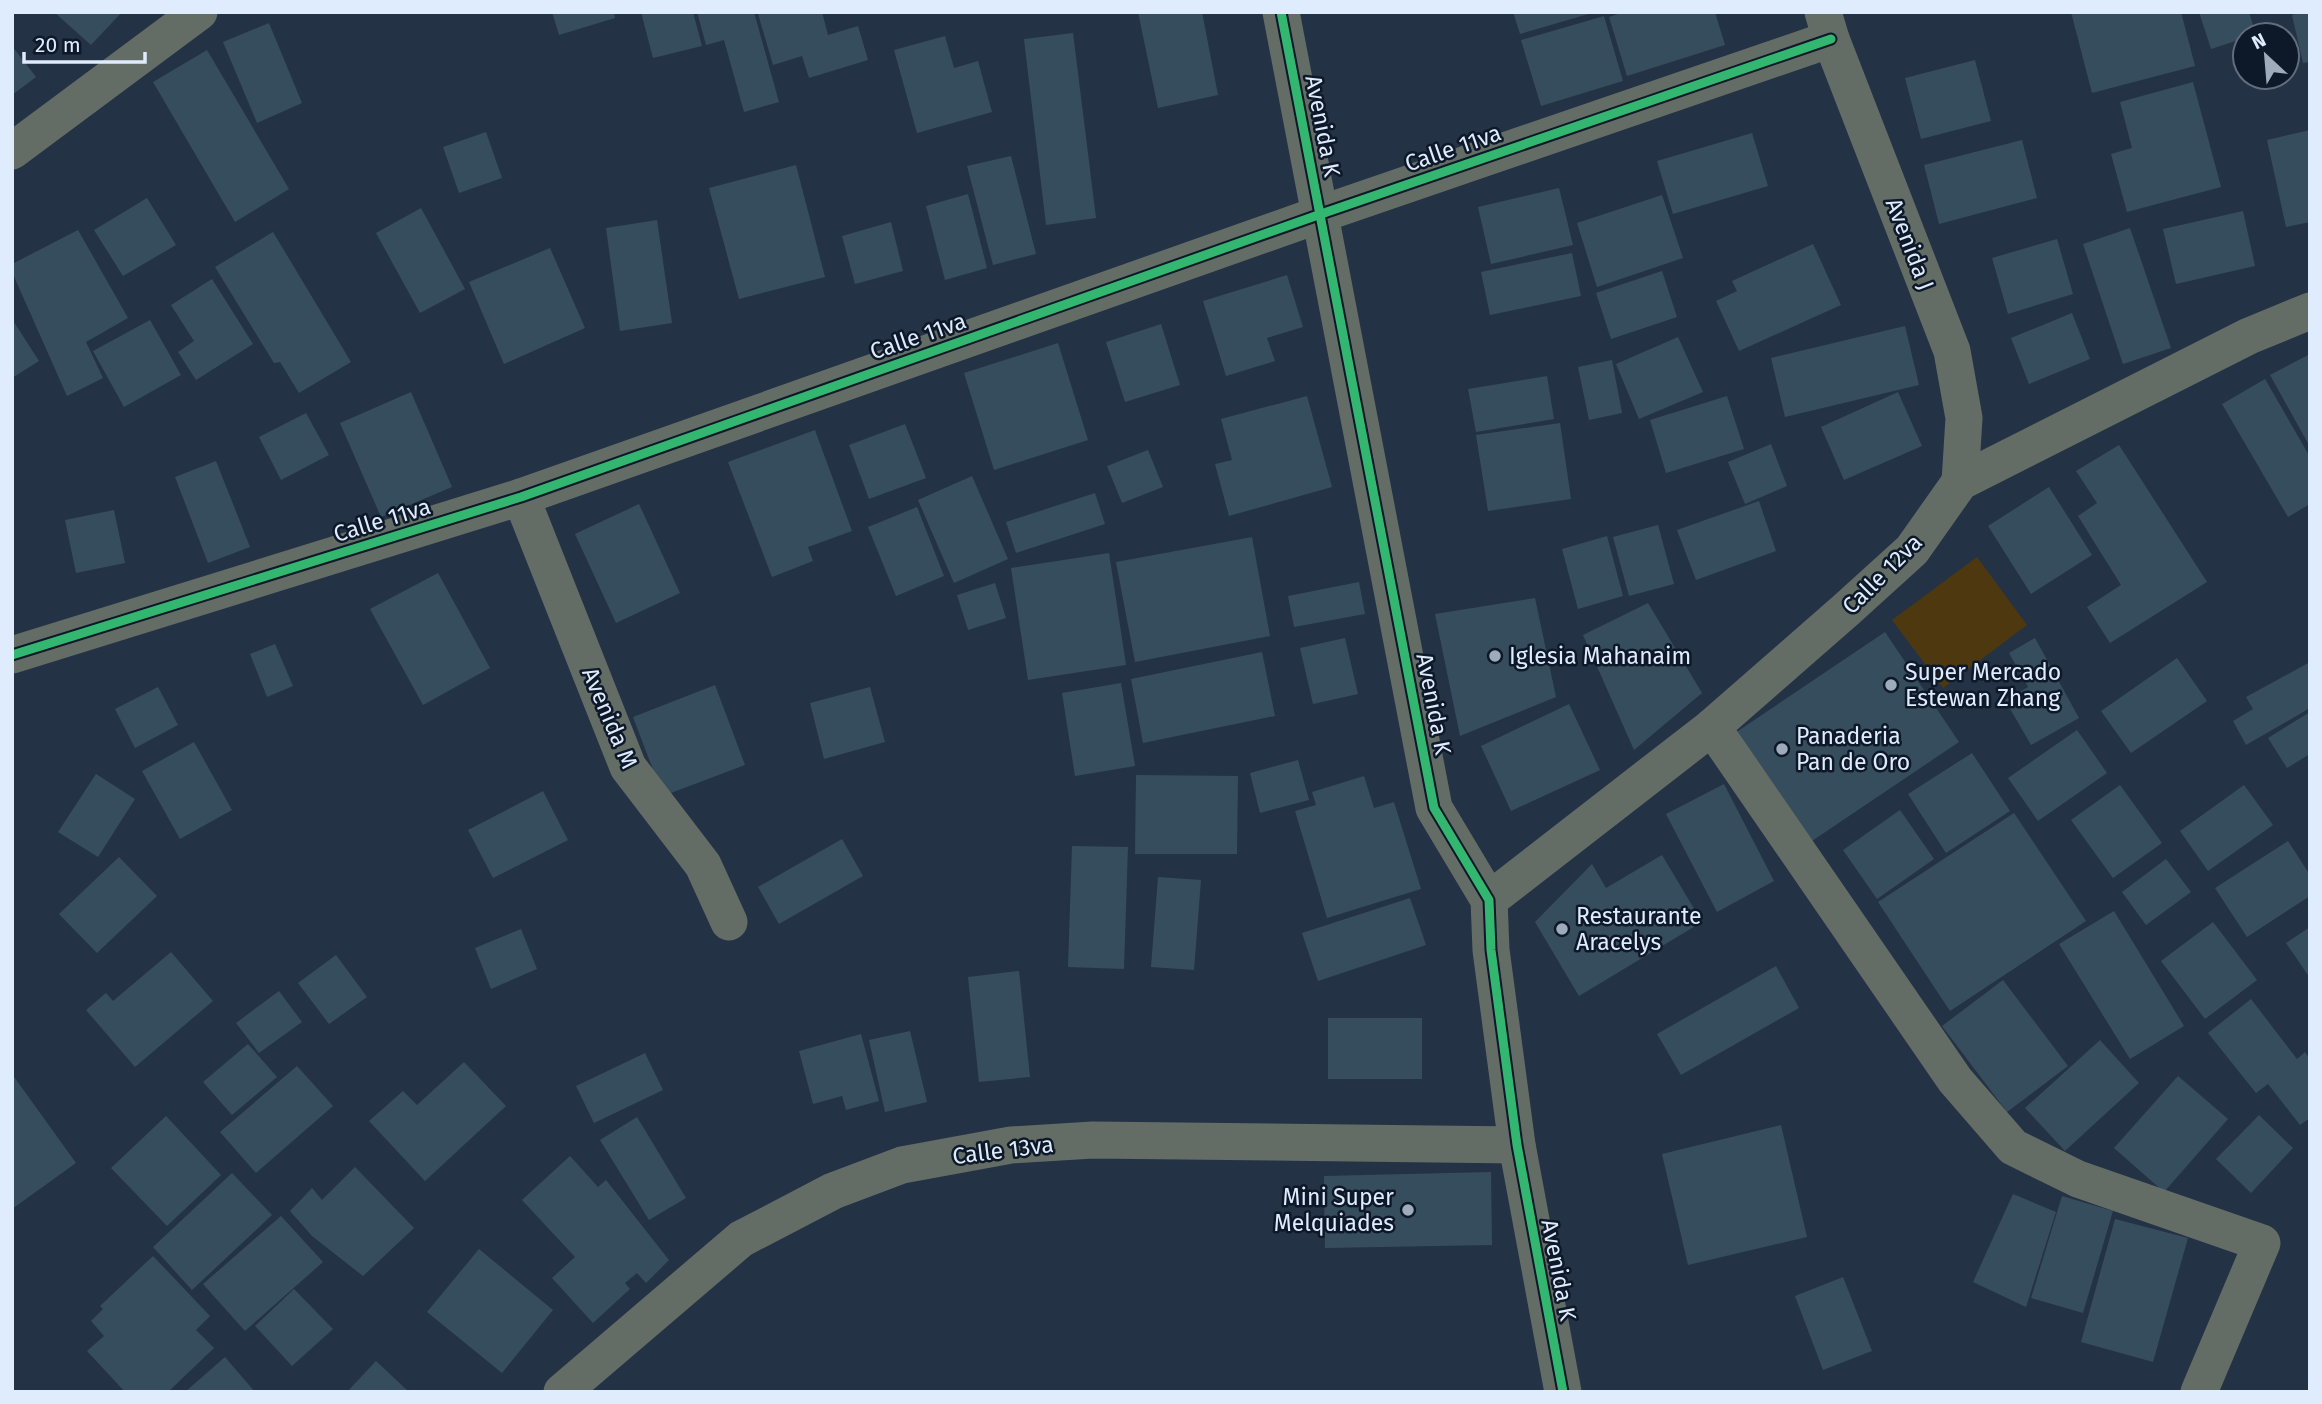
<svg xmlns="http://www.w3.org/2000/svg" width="2322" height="1404" font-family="'Fira Sans',sans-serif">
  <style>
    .green { fill: #4e3810 }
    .building { fill: #364d5d }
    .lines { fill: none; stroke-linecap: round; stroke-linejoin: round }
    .minor { stroke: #646c66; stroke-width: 37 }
    .cycleway-casing { stroke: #0d1828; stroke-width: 13 }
    .cycleway { stroke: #33b770; stroke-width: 9 }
    .poi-dot { fill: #9eabbd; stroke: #0d1828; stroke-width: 2.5 }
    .labels { text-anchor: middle; stroke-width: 5; stroke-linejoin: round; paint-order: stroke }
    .street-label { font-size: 23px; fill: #dfecfd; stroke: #0d1828 }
    .poi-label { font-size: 23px; fill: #dfecfd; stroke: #0d1828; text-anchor: start }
  </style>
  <rect width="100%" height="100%" fill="#243245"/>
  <!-- green -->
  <polygon class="green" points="1977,557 2027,625 1943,688 1892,620"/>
  <!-- building -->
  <g class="building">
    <polygon points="54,12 122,12 91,45"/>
    <polygon points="552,12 614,12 615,18 559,35"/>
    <polygon points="641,12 693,12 702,46 653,58"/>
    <polygon points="697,12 754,12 779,102 744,112 724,40 706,45"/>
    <polygon points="764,12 822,12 828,35 858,26 868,60 809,78 802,56 773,65 758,14"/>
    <polygon points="1138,12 1202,12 1218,95 1158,108"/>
    <polygon points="1513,12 1592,12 1592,13 1520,34"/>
    <polygon points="1624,12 1715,12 1725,45 1627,76 1609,17"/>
    <polygon points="2071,12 2181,12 2195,66 2092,93"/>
    <polygon points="2199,12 2249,12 2256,35 2245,35 2245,38 2211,49"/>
    <polygon points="2301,12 2310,12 2310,62 2303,63 2292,15"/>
    <polygon points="1604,16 1623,81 1541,106 1521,40"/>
    <polygon points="269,23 302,103 257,123 223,42"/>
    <polygon points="1073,33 1096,218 1046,225 1024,39"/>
    <polygon points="945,36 954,68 978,61 992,112 917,133 894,50"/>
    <polygon points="12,46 36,77 12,95"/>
    <polygon points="207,50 289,189 235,222 153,82"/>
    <polygon points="1975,60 1991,121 1921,139 1905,78"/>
    <polygon points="2193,82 2221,187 2127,212 2111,154 2132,148 2120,102"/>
    <polygon points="2310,130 2310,222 2286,227 2267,140"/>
    <polygon points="486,132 502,178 459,193 443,147"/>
    <polygon points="1752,133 1768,186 1673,214 1657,161"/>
    <polygon points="2022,140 2037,198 1939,224 1924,165"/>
    <polygon points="1011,156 1036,254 993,265 967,166"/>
    <polygon points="796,165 825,277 739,299 709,188"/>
    <polygon points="1559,188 1573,245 1491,264 1478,207"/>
    <polygon points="968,194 987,268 945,280 926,206"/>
    <polygon points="1662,195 1683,258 1597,287 1577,223"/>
    <polygon points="147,198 176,245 123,276 94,230"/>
    <polygon points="421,208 465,289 420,313 376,233"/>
    <polygon points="2243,211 2255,266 2176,284 2163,229"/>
    <polygon points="657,220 672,323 620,331 606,228"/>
    <polygon points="891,222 903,271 855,284 842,236"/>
    <polygon points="2130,228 2171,348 2123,364 2083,244"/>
    <polygon points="78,230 128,318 86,342 103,378 67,396 12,272 12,264"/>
    <polygon points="273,232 351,362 299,393 280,362 274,363 215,267"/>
    <polygon points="2057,239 2073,294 2008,314 1992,258"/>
    <polygon points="1813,244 1841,305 1739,351 1716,301 1737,291 1732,281"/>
    <polygon points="550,248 585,328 504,364 469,282"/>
    <polygon points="1572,253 1581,296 1490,315 1481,272"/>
    <polygon points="1662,271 1677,317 1611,339 1596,293"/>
    <polygon points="1287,275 1303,327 1267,338 1275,361 1226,376 1203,301"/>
    <polygon points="212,279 253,344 196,380 178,352 194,341 171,305"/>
    <polygon points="2072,313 2090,359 2029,384 2011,338"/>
    <polygon points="12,319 39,361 12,378"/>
    <polygon points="150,320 181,375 124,407 93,351"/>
    <polygon points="1161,324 1180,385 1125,402 1106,342"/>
    <polygon points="1905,326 1919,385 1785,417 1771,358"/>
    <polygon points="1678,337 1703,392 1639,419 1616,364"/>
    <polygon points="1058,343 1088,440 994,470 964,373"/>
    <polygon points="2310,354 2310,447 2270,375"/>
    <polygon points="1612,360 1622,413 1589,420 1578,367"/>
    <polygon points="1547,376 1554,419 1476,432 1468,389"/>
    <polygon points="2265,379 2310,457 2310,504 2288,517 2222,404"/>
    <polygon points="411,392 452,487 381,517 340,423"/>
    <polygon points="1898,392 1922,446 1844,480 1821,427"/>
    <polygon points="1307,396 1332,487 1229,516 1215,464 1232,460 1221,419"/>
    <polygon points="1727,396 1744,449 1666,473 1650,420"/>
    <polygon points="306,413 329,455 281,480 259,437"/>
    <polygon points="1560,423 1571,499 1488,511 1476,435"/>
    <polygon points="905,424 926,478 869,499 849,445"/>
    <polygon points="815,430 852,531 808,547 813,561 772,577 728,462"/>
    <polygon points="1771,444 1787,486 1745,504 1728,462"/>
    <polygon points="2119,445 2207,582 2110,643 2087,607 2121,585 2078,516 2097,503 2076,471"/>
    <polygon points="1148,450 1163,487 1122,503 1107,466"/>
    <polygon points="216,461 250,547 208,563 175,477"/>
    <polygon points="972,476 1008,559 954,583 918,500"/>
    <polygon points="2049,487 2092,555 2031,594 1988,526"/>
    <polygon points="1095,493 1105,524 1016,553 1006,522"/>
    <polygon points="1759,501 1776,551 1696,580 1677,530"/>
    <polygon points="639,504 680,593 616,623 575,534"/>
    <polygon points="917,507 944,576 896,596 868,527"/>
    <polygon points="114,510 125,563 76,573 65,520"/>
    <polygon points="1658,525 1674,584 1629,596 1613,537"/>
    <polygon points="1607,536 1623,596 1578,609 1562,549"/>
    <polygon points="1252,537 1270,636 1135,662 1116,562"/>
    <polygon points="1109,553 1126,665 1028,680 1011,568"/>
    <polygon points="438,573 490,668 423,705 370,609"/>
    <polygon points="1359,582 1365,614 1294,627 1288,596"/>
    <polygon points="995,583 1006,618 968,630 957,595"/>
    <polygon points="1535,598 1556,697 1460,736 1435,614"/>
    <polygon points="1648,603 1702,693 1634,750 1583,635"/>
    <polygon points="1885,632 1959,742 1809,843 1735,733"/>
    <polygon points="1345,638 1358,694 1313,704 1300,648"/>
    <polygon points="2035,638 2079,718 2031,745 2005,700 2028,687 2009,653"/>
    <polygon points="275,644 293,686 267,697 250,654"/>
    <polygon points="1262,652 1275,716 1143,743 1131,679"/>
    <polygon points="2177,658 2207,701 2131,753 2101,711"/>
    <polygon points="2310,662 2310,708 2246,745 2233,721 2253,709 2246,697"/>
    <polygon points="1121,683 1135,766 1075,776 1062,693"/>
    <polygon points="715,685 745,765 663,796 633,717"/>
    <polygon points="158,687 178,725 135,748 115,709"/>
    <polygon points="870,687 885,742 824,759 810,703"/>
    <polygon points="1569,704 1600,770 1511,811 1481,746"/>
    <polygon points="2310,712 2310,754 2287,768 2268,738"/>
    <polygon points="2077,730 2107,773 2038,821 2008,778"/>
    <polygon points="194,742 232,810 180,839 142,771"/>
    <polygon points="1972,753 2010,811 1946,853 1908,794"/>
    <polygon points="1298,760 1309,800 1260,813 1250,773"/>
    <polygon points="96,774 135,799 98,857 58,832"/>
    <polygon points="1136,775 1238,776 1237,854 1135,854"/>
    <polygon points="1364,776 1374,808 1394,802 1421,889 1327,918 1295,811 1316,805 1312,792"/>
    <polygon points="1724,784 1774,881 1717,912 1666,814"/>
    <polygon points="2120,785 2162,843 2113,878 2071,820"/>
    <polygon points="2244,785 2273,825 2208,871 2180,831"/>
    <polygon points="543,791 568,840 493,878 468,830"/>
    <polygon points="1900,810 1934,859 1877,899 1843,850"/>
    <polygon points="2014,813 2086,921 1950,1011 1878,902"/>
    <polygon points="842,839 863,876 779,924 758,887"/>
    <polygon points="2288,841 2310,875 2310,896 2247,937 2215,888"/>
    <polygon points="1072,846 1128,847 1124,969 1068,967"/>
    <polygon points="1662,855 1702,922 1579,996 1535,922 1592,864 1606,888"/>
    <polygon points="119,857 157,896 97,953 59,914"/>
    <polygon points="2166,859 2191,892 2146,925 2122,892"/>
    <polygon points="1158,877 1201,880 1194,970 1151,967"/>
    <polygon points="1410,898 1426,945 1318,981 1302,933"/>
    <polygon points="2114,911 2184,1026 2130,1059 2059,944"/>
    <polygon points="2213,922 2257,980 2205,1019 2161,961"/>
    <polygon points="2310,927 2310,978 2286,943"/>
    <polygon points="521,929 537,969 491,989 475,948"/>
    <polygon points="171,952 213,1001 135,1067 86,1010 106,993 113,1001"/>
    <polygon points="336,955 367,997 329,1024 298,983"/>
    <polygon points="1776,966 1799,1008 1681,1075 1657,1034"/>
    <polygon points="1019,971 1030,1077 979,1082 968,977"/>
    <polygon points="2003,980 2068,1066 2007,1112 1942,1026"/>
    <polygon points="279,991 302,1022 259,1053 236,1023"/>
    <polygon points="2251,999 2297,1059 2305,1052 2310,1059 2310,1118 2300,1125 2268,1084 2256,1093 2208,1033"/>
    <rect x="1328" y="1018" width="94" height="61"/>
    <polygon points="910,1031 927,1102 885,1112 869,1040"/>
    <polygon points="861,1034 879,1101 846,1110 842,1096 813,1104 799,1051"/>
    <polygon points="2100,1040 2139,1083 2065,1151 2025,1108"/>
    <polygon points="248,1044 277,1077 232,1115 203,1082"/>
    <polygon points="645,1053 663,1090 594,1123 576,1086"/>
    <polygon points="464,1062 506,1106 425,1181 369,1121 403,1091 417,1105"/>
    <polygon points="297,1066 333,1106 256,1173 220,1132"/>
    <polygon points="12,1074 76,1163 12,1209"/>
    <polygon points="2178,1076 2228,1119 2164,1192 2114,1148"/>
    <polygon points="2259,1115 2293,1148 2251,1193 2216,1159"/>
    <polygon points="166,1116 221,1175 167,1226 111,1168"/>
    <polygon points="637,1117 686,1198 649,1220 600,1140"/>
    <polygon points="1781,1125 1807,1237 1688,1265 1662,1154"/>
    <polygon points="570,1156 598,1187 606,1180 669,1260 646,1283 637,1273 625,1283 630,1289 593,1323 552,1278 575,1257 522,1200"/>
    <polygon points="355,1167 414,1228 363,1276 312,1236 290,1211 312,1188 322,1200"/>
    <polygon points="1491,1172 1492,1245 1325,1248 1324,1176"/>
    <polygon points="232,1173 272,1215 192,1290 153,1247"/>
    <polygon points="2013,1194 2056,1212 2026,1307 1973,1282"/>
    <polygon points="2062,1196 2113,1211 2083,1313 2031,1298"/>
    <polygon points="281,1216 323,1262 245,1331 203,1284"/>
    <polygon points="2115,1219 2188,1238 2153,1362 2081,1342"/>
    <polygon points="479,1249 553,1310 502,1373 427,1312"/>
    <polygon points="153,1256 210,1316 196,1330 214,1348 168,1392 125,1392 87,1351 104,1336 91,1321 103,1309 100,1306"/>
    <polygon points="1843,1277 1872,1351 1823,1370 1795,1296"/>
    <polygon points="294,1289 333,1329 292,1366 255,1326"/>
    <polygon points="225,1357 255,1392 185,1392"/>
    <polygon points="376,1361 409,1392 347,1392"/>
  </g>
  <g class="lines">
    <!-- minor -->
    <g class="minor">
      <polyline points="1281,12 1434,808 1489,900 1491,950 1517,1145 1563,1392"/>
      <polyline points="1823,12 1831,39 1952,351 1964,418 1960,482"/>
      <polyline points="12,151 199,12"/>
      <polyline points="521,497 628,767 703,865 729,922"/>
      <polyline points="12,655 521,497 1321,214 1831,39"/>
      <polyline points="1712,727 1955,1080 2013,1147 2078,1179 2262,1243 2199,1392"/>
      <polyline points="1489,900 1712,727 1847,609 1912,550 1960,482 2249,336 2310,311"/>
      <polyline points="562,1392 741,1239 833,1191 902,1165 1011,1145 1093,1140 1517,1145"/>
    </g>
    <!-- cycleway casing -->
    <g class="cycleway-casing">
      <g id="cycleway">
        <polyline points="1281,12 1434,808 1489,900 1491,950 1517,1145 1563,1392"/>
        <polyline points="12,655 521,497 1321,214 1831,39"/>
      </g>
    </g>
    <!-- cycleway -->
    <use href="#cycleway" class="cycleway"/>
  </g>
  <!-- markers -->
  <g class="poi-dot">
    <circle cx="1495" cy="656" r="7"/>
    <circle cx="1891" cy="685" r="7"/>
    <circle cx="1782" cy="749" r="7"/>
    <circle cx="1562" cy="929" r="7"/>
    <circle cx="1408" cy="1210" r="7"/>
  </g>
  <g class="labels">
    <!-- street labels -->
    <g class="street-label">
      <text transform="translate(1323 126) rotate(79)" y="8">Avenida K</text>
      <text transform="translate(1453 148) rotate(-19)" y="8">Calle 11va</text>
      <text transform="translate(1910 244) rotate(69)" y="8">Avenida J</text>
      <text transform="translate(918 336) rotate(-19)" y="8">Calle 11va</text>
      <text transform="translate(382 520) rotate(-17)" y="8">Calle 11va</text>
      <text transform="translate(1882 574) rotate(-45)" y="8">Calle 12va</text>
      <text transform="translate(1434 704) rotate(79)" y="8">Avenida K</text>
      <text transform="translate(610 718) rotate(67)" y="8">Avenida M</text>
      <text transform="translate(1003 1150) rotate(-7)" y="8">Calle 13va</text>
      <text transform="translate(1559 1270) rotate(79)" y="8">Avenida K</text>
    </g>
    <!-- poi labels -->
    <g class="poi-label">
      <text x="1509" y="664">Iglesia Mahanaim</text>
      <text x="1905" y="680">Super Mercado<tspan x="1905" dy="26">Estewan Zhang</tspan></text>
      <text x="1796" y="744">Panaderia<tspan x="1796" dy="26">Pan de Oro</tspan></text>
      <text x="1576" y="924">Restaurante<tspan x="1576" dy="26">Aracelys</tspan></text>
      <text x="1394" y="1205" text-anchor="end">Mini Super<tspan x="1394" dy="26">Melquiades</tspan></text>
    </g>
  </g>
  <!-- border -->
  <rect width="2322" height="1404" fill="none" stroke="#dfecfd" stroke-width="28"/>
  <!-- north arrow -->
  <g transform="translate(2266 56) rotate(334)"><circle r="33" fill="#0d1828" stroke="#616d7d" stroke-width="2"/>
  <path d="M0-5L12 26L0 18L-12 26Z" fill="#9eabbd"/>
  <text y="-10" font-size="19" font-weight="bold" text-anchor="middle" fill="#dfecfd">N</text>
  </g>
  <!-- scale -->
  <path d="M24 52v10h121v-10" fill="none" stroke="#dfecfd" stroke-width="3.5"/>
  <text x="35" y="52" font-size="21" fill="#dfecfd" stroke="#0d1828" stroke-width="5" paint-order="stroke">20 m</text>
</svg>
